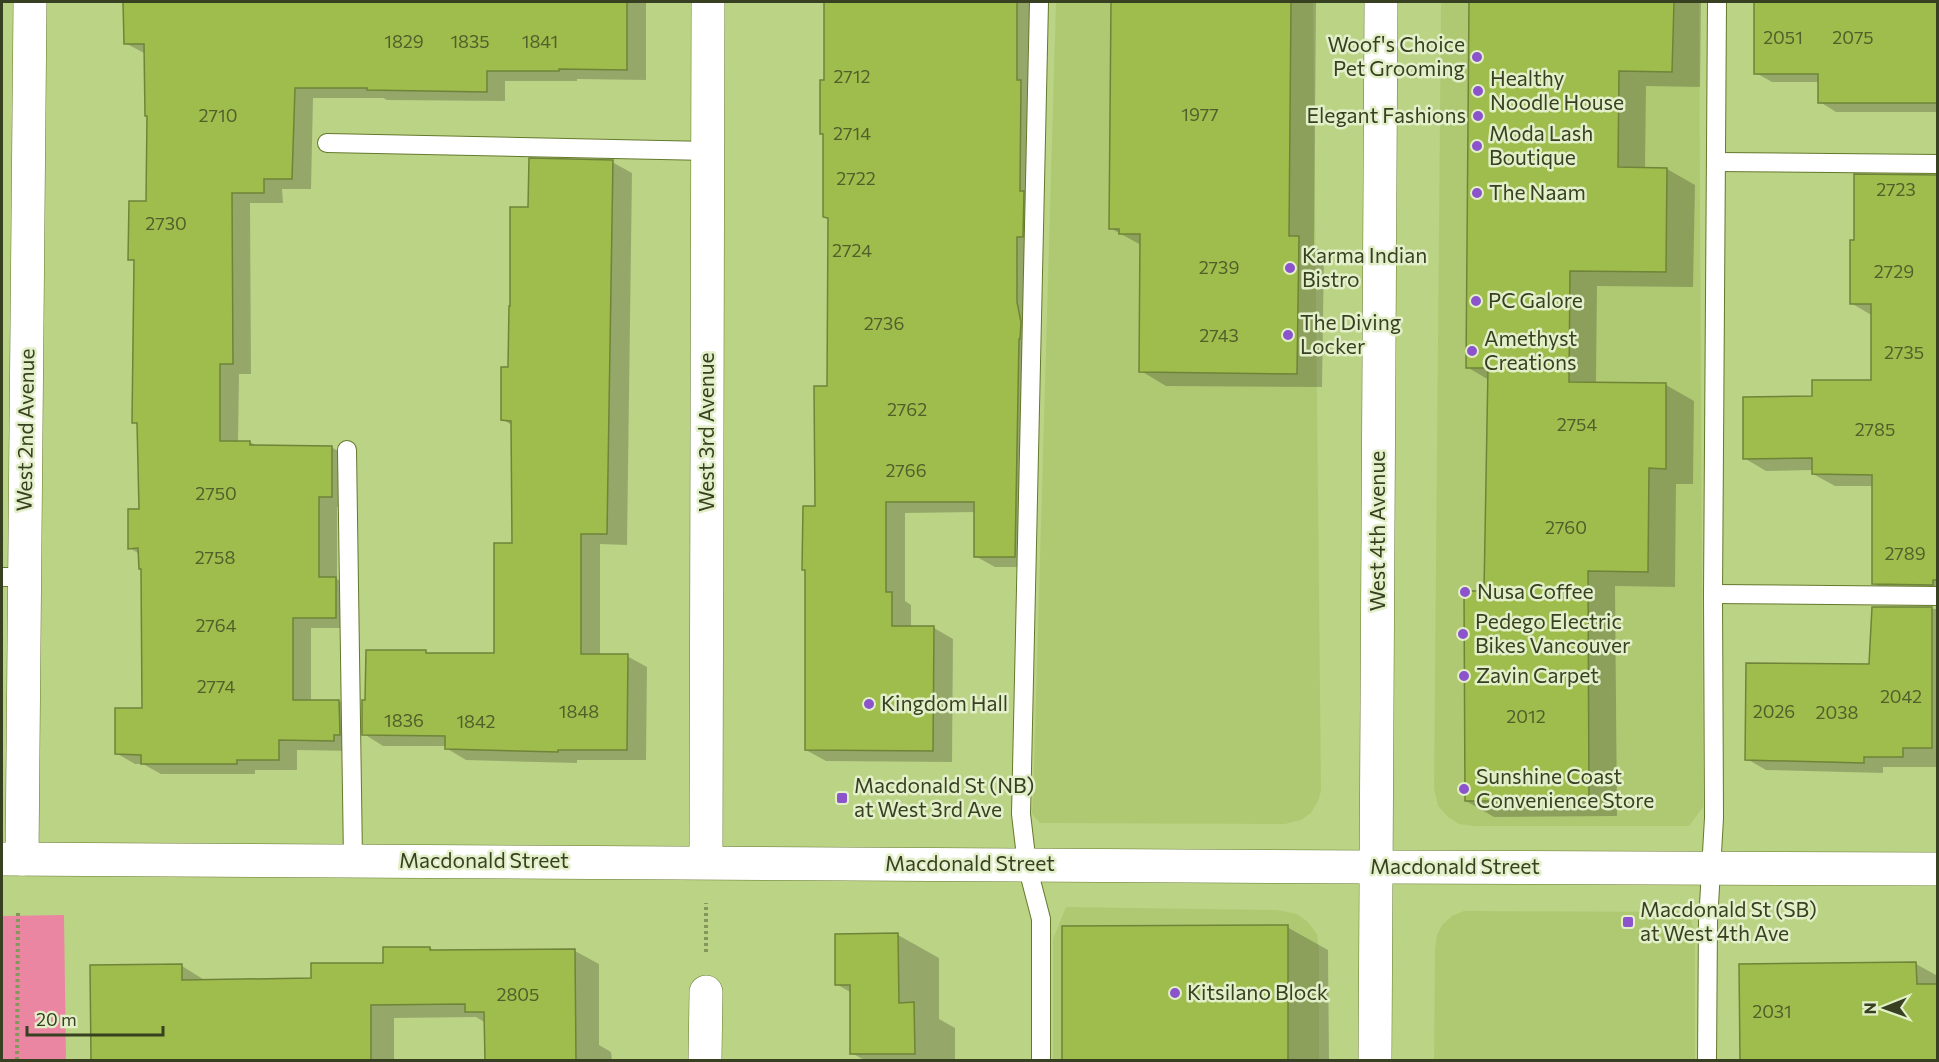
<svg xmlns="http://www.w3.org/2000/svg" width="1939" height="1062" font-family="Commissioner,sans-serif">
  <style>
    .built { fill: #afc973 }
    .green { fill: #ea85a2 }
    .shadow { fill: #0003 }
    .building { fill: #9fbd4c; stroke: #6f8438; stroke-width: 1.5 }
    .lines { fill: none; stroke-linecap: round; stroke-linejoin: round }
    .service-casing { stroke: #65792d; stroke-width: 20 }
    .minor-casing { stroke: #65792d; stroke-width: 34 }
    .tertiary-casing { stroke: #65792d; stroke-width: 34 }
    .secondary-casing { stroke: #65792d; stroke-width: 34 }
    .path { stroke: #84965b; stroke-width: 4; stroke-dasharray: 3 3; stroke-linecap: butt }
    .service { stroke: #fff; stroke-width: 18 }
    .minor { stroke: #fff; stroke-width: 33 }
    .tertiary { stroke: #fff; stroke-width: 33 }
    .secondary { stroke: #fff; stroke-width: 33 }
    .poi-dot { fill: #8c54cc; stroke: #e2efc8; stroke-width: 2 }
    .labels { text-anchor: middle; stroke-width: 5; stroke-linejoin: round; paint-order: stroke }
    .number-label { font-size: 18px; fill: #515f2b }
    .poi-label { font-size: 21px; fill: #374020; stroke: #e2efc8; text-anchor: start }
    .street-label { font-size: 21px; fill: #374020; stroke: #e2efc8 }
  </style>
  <rect width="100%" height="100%" fill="#bbd385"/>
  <!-- built -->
  <g class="built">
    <polygon points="1056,2 1313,2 1321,791 1318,801 1311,813 1301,820 1285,824 1040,823 1032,814 1034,767"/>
    <polygon points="1441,2 1699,2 1703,807 1689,826 1474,826 1459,824 1448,817 1438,806 1434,789"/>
    <polygon points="1066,907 1277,910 1297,914 1308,922 1317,934 1319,950 1319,1060 1053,1060 1053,939"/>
    <polygon points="1464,911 1689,912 1695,935 1695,1060 1434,1060 1435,948 1437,935 1442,925 1452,916"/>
  </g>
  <!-- green -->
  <polygon class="green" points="64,915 66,1060 2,1060 2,916"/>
  <!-- shadow -->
  <g class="shadow">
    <polygon points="125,2 646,2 646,80 577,79 577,81 505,81 505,101 387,100 383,98 313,98 311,189 282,189 283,203 250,203 251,374 239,374 238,442 250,442 257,446 331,447 350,458 350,507 337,507 337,579 355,590 355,628 311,628 311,702 339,701 358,712 352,751 297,750 297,770 255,770 255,774 161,774 143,764 135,764 116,753 143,710 143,569 140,554 129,548 140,511 139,425 134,422 135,262 130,259 148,203 148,116 146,54 125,43"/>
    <polygon points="826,2 1036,2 1035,567 995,567 975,556 976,512 905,513 905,601 911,605 911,628 934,628 953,639 952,762 826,761 806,750 817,508 828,388 830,220 824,217"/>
    <polygon points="1113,2 1316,2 1314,247 1324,252 1322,387 1166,386 1141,371 1141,245 1110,228"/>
    <polygon points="1470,2 1701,2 1700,87 1646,86 1645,169 1667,169 1695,185 1693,287 1597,286 1596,384 1666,385 1694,401 1693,484 1676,484 1675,587 1615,586 1617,816 1494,817 1466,801 1486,593 1489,380 1467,367"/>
    <polygon points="1756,2 1938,2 1938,112 1836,112 1820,102 1820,82 1772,82 1756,73"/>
    <polygon points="612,162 632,173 627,545 600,544 600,655 627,656 647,667 646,760 577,760 577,763 466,760 446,748 447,746 383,746 364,734 425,652 430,654 496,655 513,544 513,426 502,419 529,209"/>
    <polygon points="1938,177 1938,596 1895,596 1873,583 1873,486 1835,486 1813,474 1813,470 1766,471 1744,458 1814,398 1873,381 1873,316 1851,303 1855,242"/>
    <polygon points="1873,608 1938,609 1938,767 1883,767 1883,773 1766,770 1747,759 1871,665"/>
    <polygon points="1287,927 1328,950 1329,1060 1064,1060 1063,928"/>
    <polygon points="836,935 898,935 939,958 939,1019 955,1028 955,1060 864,1060 852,1053 852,993 836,984"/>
    <polygon points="430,948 436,952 575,951 599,964 599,1045 611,1052 612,1060 487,1060 486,1023 476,1017 394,1018 394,1060 93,1060 92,967 182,966 206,981 313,980 385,964"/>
    <polygon points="1916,964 1936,975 1936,986 1938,986 1938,1060 1741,1060 1740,966"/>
  </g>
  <!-- building -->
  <g class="building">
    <polygon points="123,2 627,2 627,70 559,69 559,71 487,71 487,92 367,90 367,88 295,88 292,179 264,179 264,193 232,193 233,364 220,364 220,441 250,441 250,445 332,446 332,497 319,497 319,577 336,577 336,618 293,618 293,700 339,700 340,735 334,735 334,741 279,740 279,760 237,760 237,764 141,764 141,755 115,754 115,708 142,708 141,569 139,569 138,548 128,549 128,509 139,509 137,423 132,423 134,260 128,260 129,201 146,201 147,116 145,116 144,44 124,44"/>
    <polygon points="824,2 1017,2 1017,80 1021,80 1020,191 1024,191 1023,237 1017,237 1017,302 1021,322 1020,339 1019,339 1015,557 974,557 974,502 886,502 886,592 892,592 892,626 934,626 933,751 805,750 805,570 802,570 803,506 815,506 814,386 827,386 828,218 823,217 823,134 820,134 820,80 824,80"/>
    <polygon points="1111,2 1291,2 1289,236 1299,236 1297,374 1139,372 1140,234 1119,234 1119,229 1109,229"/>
    <polygon points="1469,2 1674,2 1672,72 1619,71 1618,167 1667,168 1666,272 1570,271 1569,382 1666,383 1666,469 1649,468 1648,572 1588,571 1589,801 1465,801 1464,591 1484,591 1488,368 1466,368"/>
    <polygon points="1754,2 1938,2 1938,103 1818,103 1818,74 1754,74"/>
    <polygon points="529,158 613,160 607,534 581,534 581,654 628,654 627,750 558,750 558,752 445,749 445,736 362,735 362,700 365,700 366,650 426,650 426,653 494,653 494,543 512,543 511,421 501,420 501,367 508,367 509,306 510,306 510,207 528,207"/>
    <polygon points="1854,174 1938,175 1938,580 1933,580 1933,585 1872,584 1872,475 1812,474 1812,458 1743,459 1743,397 1812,396 1812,380 1871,380 1871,304 1850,304 1850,240 1854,240"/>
    <polygon points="1872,607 1932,607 1932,748 1903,748 1903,757 1864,757 1864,763 1745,760 1746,663 1869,664"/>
    <polygon points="1288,925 1288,1060 1062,1060 1062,926"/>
    <polygon points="898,933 899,1003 914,1002 915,1054 850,1054 850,985 835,985 835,934"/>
    <polygon points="383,947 430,947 430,950 575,949 576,1060 485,1060 484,1012 465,1012 465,1004 371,1005 371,1060 91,1060 90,965 182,964 182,980 311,978 311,963 383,963"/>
    <polygon points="1916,962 1917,984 1938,984 1938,1060 1740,1060 1739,964"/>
  </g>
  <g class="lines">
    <!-- service casing -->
    <g class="service-casing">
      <g id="service">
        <polyline points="1039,2 1021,814 1027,865 1041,919 1041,1060"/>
        <polyline points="327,143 708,151"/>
        <polyline points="1716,162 1938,164"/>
        <polyline points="347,450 353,860"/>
        <polyline points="2,577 24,577"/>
        <polyline points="1713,594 1938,596"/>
        <polyline points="1707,1060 1708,922 1714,818 1713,594 1717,2"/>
      </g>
    </g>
    <!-- minor casing -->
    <g class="minor-casing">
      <g id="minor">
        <polyline points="22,859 30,2"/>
        <polyline points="706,862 708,2"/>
        <polyline points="705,1060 706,992"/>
      </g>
    </g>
    <!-- tertiary casing -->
    <g class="tertiary-casing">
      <polyline id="tertiary" points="1376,867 1938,869"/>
    </g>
    <!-- secondary casing -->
    <g class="secondary-casing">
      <g id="secondary">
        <polyline points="2,859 1376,867"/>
        <polyline points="1375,1060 1381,2"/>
      </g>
    </g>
    <!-- path -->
    <g class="path">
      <polyline points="706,952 706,903"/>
      <polyline points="17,1060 18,911"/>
    </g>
    <!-- service -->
    <use href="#service" class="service"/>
    <!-- minor -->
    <use href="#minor" class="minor"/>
    <!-- tertiary -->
    <use href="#tertiary" class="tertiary"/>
    <!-- secondary -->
    <use href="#secondary" class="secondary"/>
  </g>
  <!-- markers -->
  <g class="poi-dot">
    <circle cx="1477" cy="57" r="6"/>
    <circle cx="1478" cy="91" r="6"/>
    <circle cx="1478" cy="116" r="6"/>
    <circle cx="1477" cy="146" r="6"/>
    <circle cx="1477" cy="193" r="6"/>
    <circle cx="1290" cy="268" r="6"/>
    <circle cx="1476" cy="301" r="6"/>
    <circle cx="1288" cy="335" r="6"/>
    <circle cx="1472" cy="351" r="6"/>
    <circle cx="1465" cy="592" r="6"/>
    <circle cx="1463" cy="634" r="6"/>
    <circle cx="1464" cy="676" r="6"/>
    <circle cx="869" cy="704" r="6"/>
    <circle cx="1464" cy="789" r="6"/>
    <rect x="836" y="792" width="12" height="12" rx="3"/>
    <rect x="1622" y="916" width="12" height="12" rx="3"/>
    <circle cx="1175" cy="993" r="6"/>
  </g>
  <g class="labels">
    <!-- number labels -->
    <g class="number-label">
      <text x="1783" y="44">2051</text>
      <text x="1853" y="44">2075</text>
      <text x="404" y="48">1829</text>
      <text x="470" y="48">1835</text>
      <text x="540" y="48">1841</text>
      <text x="852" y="83">2712</text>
      <text x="1200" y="121">1977</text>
      <text x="218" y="122">2710</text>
      <text x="852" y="140">2714</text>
      <text x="856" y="185">2722</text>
      <text x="1896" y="196">2723</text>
      <text x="166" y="230">2730</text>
      <text x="852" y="257">2724</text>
      <text x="1219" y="274">2739</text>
      <text x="1894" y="278">2729</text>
      <text x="884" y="330">2736</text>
      <text x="1219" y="342">2743</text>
      <text x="1904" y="359">2735</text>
      <text x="907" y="416">2762</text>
      <text x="1577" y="431">2754</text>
      <text x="1875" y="436">2785</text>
      <text x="906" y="477">2766</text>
      <text x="216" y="500">2750</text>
      <text x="1566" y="534">2760</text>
      <text x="1905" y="560">2789</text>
      <text x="215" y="564">2758</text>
      <text x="216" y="632">2764</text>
      <text x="216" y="693">2774</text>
      <text x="1901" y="703">2042</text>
      <text x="579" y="718">1848</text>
      <text x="1774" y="718">2026</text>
      <text x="1837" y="719">2038</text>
      <text x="1526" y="723">2012</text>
      <text x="404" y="727">1836</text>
      <text x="476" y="728">1842</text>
      <text x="518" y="1001">2805</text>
      <text x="1772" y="1018">2031</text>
    </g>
    <!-- poi labels -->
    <g class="poi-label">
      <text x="1465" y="52" text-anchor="end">Woof's Choice<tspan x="1465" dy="24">Pet Grooming</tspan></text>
      <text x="1490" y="86">Healthy<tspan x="1490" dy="24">Noodle House</tspan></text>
      <text x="1466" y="123" text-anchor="end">Elegant Fashions</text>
      <text x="1489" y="141">Moda Lash<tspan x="1489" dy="24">Boutique</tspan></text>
      <text x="1489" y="200">The Naam</text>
      <text x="1302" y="263">Karma Indian<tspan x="1302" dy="24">Bistro</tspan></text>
      <text x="1488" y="308">PC Galore</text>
      <text x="1300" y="330">The Diving<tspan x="1300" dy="24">Locker</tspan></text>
      <text x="1484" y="346">Amethyst<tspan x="1484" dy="24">Creations</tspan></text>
      <text x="1477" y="599">Nusa Coffee</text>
      <text x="1475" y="629">Pedego Electric<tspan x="1475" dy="24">Bikes Vancouver</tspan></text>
      <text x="1476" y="683">Zavin Carpet</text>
      <text x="881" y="711">Kingdom Hall</text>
      <text x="1476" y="784">Sunshine Coast<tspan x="1476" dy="24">Convenience Store</tspan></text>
      <text x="854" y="793">Macdonald St (NB)<tspan x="854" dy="24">at West 3rd Ave</tspan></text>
      <text x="1640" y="917">Macdonald St (SB)<tspan x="1640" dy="24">at West 4th Ave</tspan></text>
      <text x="1187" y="1000">Kitsilano Block</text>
    </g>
    <!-- street labels -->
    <g class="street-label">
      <text transform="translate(26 430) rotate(-89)" y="7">West 2nd Avenue</text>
      <text transform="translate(707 432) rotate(-90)" y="7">West 3rd Avenue</text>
      <text transform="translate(1378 531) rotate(-90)" y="7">West 4th Avenue</text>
      <text x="484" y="868">Macdonald Street</text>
      <text x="970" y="871">Macdonald Street</text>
      <text x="1455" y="874">Macdonald Street</text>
    </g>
  </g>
  <!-- border -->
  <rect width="1939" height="1062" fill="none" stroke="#374020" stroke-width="6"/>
  <!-- north arrow -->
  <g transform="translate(1885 1008) rotate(269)" stroke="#e2efc8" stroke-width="4.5" paint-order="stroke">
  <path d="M0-4.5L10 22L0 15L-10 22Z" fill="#374020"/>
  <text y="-9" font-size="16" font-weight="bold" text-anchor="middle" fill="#374020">N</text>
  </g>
  <!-- scale -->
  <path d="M27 1026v9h136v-9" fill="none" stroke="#374020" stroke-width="3"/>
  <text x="36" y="1026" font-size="18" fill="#374020" stroke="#e2efc8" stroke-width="4.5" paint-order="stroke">20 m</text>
</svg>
